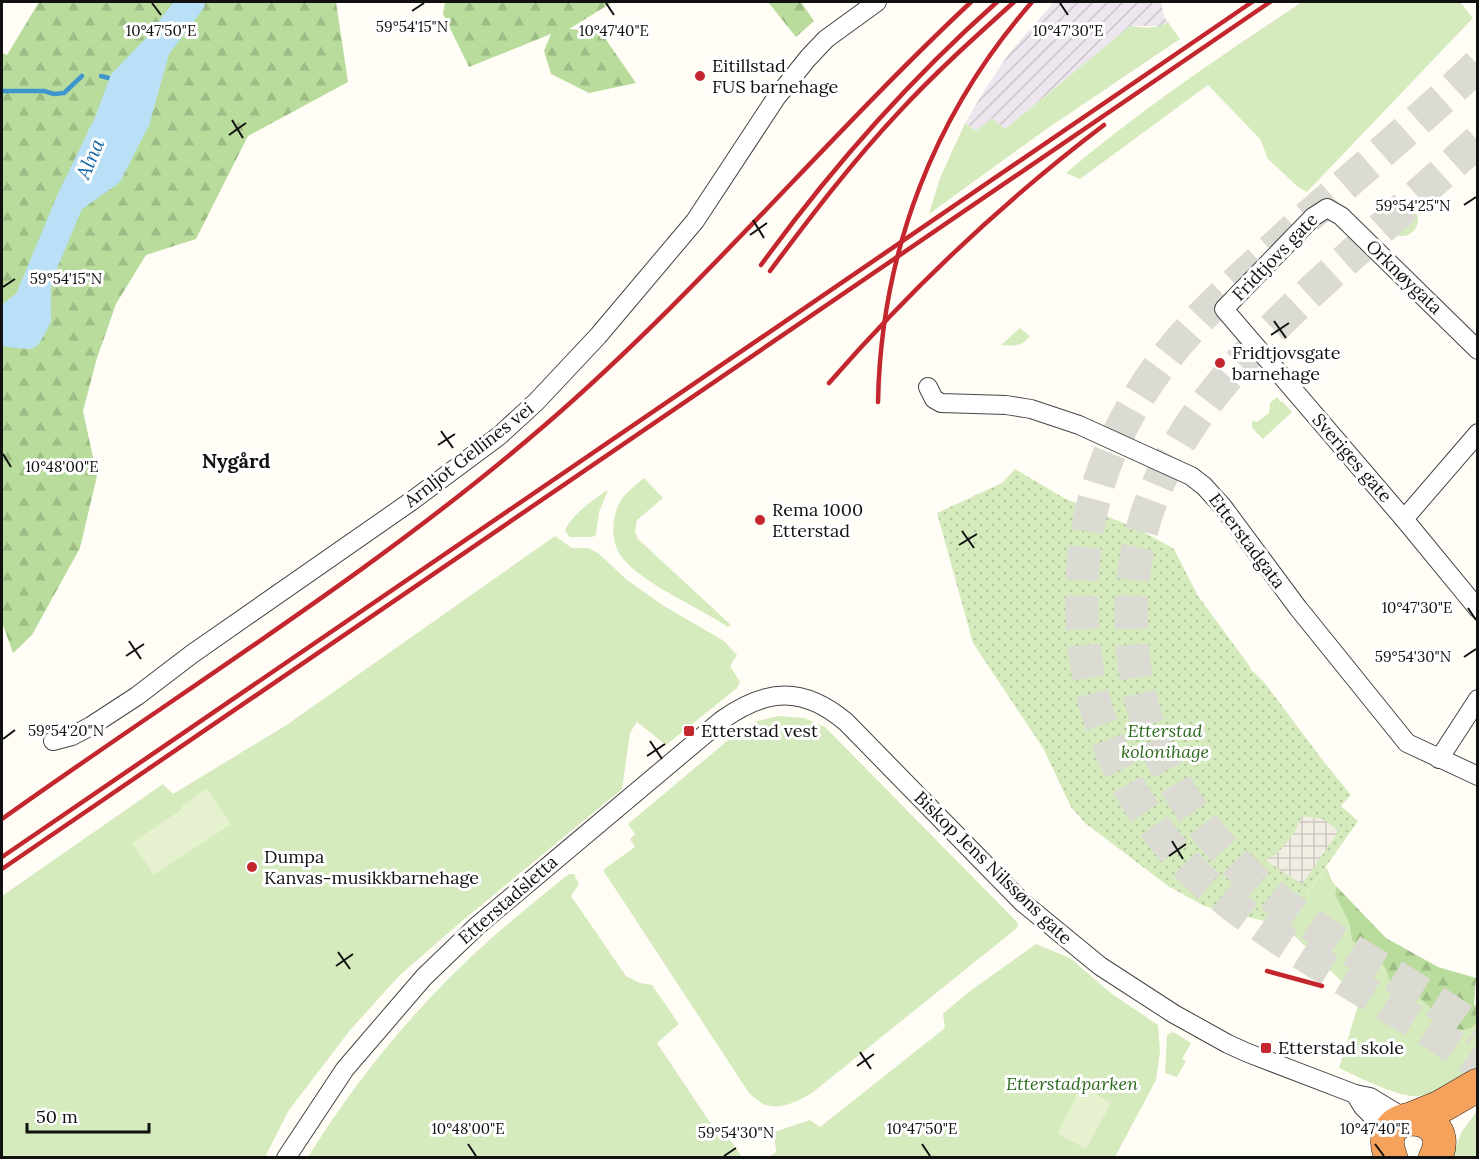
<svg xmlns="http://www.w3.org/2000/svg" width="1479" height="1159" font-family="Lora,serif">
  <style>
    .industrial { fill: url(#industrial-furrows) }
    .grass { fill: #d5ebbd }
    .forest { fill: url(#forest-firs) }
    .garden { fill: url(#garden-dots) }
    .pitch { fill: #e6f2cf }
    .plaza { fill: url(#plaza-grid) }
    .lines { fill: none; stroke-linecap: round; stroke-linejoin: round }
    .stream { stroke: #3f96cf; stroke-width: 4.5 }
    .river { stroke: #b9e0f7; stroke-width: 28 }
    .highway-tunnel { stroke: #dbdad3; stroke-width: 33; stroke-dasharray: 33 16; stroke-linecap: butt }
    .street-casing { stroke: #444; stroke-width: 20 }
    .highway-casing { stroke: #222; stroke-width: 34 }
    .street { stroke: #fff; stroke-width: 18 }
    .highway { stroke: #f5a25d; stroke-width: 33 }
    .rail { stroke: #c4262e; stroke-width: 4.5 }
    .ticks { fill: none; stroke: #111; stroke-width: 2 }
    .poi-dot { fill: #c4262e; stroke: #fff; stroke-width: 2 }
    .labels { text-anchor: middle; stroke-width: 6; stroke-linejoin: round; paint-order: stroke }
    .poi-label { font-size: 18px; fill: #111; stroke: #fff; text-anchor: start }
    .street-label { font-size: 18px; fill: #111; stroke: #fff }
    .park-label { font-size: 18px; font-style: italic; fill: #2f6b1f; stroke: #fff }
    .water-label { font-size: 20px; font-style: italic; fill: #1768a6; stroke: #fff }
    .neighbourhood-label { font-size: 20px; font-weight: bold; fill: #111; stroke: #fff }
    .ticks-label { font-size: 15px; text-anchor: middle; fill: #111; stroke: #fff; stroke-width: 6; stroke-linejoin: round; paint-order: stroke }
  </style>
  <defs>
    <pattern id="industrial-furrows" width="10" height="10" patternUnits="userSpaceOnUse" patternTransform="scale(1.5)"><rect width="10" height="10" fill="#eee6ef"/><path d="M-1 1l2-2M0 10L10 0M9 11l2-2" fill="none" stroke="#cbc4cc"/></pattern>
    <pattern id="forest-firs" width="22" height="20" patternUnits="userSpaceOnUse" patternTransform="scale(1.5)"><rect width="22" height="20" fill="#b9dc9c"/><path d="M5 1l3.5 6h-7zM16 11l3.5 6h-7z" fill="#9ebc85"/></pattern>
    <pattern id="garden-dots" width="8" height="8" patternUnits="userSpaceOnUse" patternTransform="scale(1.5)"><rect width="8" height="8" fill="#d5ebbd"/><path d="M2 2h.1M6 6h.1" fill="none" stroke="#b6c8a1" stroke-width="1.8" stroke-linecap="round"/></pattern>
    <pattern id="plaza-grid" width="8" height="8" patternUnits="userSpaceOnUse" patternTransform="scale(1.5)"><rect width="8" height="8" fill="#f1ede2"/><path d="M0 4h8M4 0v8" fill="none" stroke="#cecac1"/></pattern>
  </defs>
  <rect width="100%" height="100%" fill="#fffdf5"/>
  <!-- industrial -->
  <polygon class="industrial" points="1054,2 1161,2 1164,17 1168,22 1161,26 1130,26 1005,129 992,118 976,131 965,123 987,86 1010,52"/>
  <!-- grass -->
  <g class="grass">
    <path d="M1302,2H1460L1473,18L1307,192L1298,187L1268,159L1260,139L1208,85L1080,179L1066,173C1140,110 1221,56 1302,2Z"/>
    <path d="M1168,22L1180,39L1045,130L929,214L940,178L965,123L976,131L992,118L1005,129L1130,26C1143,28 1157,29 1168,22Z"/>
    <circle cx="1402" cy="220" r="16"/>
    <path d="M1020,328L1030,336C1021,347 1014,346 1001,345Z"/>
    <polygon points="1277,397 1281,402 1282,401 1292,412 1263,439 1252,428 1252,421 1257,422 1269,413 1270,403"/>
    <path d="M644,478L663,498L637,520L635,532L638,539L731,625L728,627C698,607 650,587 626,562C609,546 610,516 623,497C629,490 637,484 644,478Z"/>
    <path d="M608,490L599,512L596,535L592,537H570L565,531C568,518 596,497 608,490Z"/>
    <polygon points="555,536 572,548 588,548 598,553 627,580 664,606 724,641 737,655 730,666 740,682 737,688 666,745 637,722 630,733 622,789 462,921 399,976 351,1029 289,1110 265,1157 2,1157 2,896 163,784 173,794 285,726"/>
    <path d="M779,716L804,718L825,727L1018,923L1017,928L812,1093C798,1101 782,1110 766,1105C760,1103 754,1097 749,1093L603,870L635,847L630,839L635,834L628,824L739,731L757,721Z"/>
    <path d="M1326,867C1330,874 1331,881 1336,886L1335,895L1349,923L1352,941C1372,957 1382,953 1390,982L1419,998L1442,1015L1452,1026L1459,1030L1466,1029L1477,1022V1069C1459,1080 1440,1093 1418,1096C1402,1099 1356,1076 1339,1068L1360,999L1284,926Z"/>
    <path d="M569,874H574L579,884L571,896L626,976L640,983L652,985L679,1024L657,1043L719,1136L726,1134L742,1157H308C359,1075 422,999 495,935C519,914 544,894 569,874Z"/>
    <polygon points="1036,944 1070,958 1112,994 1158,1025 1160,1052 1156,1080 1115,1157 768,1158 776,1152 774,1132 810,1120 820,1127 945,1028 943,1014 966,994"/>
    <polygon points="1173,1032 1191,1043 1182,1059 1186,1061 1177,1077 1165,1073 1167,1035"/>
    <polygon points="1477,1111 1477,1157 1452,1157 1462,1131"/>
  </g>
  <!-- forest -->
  <g class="forest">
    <polygon points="39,2 336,2 348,82 248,136 196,239 146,255 116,304 97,358 83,411 97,476 80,548 32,635 13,653 2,622 2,53 7,55"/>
    <polygon points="445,2 613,2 569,29 600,31 636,83 589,93 551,74 544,51 551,34 469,67 443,14"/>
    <polygon points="768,2 801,2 814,21 796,37"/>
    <path d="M1336,886L1386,938L1438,967L1476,978L1474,1004C1478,1008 1478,1011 1478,1017C1478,1027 1465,1032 1456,1029C1449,1026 1429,1005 1419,998C1410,992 1400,988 1390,982C1382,953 1372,957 1352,941L1349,923L1335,895Z"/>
  </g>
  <!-- garden -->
  <polygon class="garden" points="1015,469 1064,498 1142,531 1174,549 1198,596 1251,668 1250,669 1264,682 1321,758 1351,795 1341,806 1358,821 1284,926 1204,906 1168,886 1085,823 1071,807 1043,748 973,643 937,513 1002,483"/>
  <!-- pitch -->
  <g class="pitch">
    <polygon points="207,788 231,824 154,875 132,843 182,809 181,807"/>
    <polygon points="1082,1086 1111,1103 1086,1149 1057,1133"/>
  </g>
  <!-- plaza -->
  <polygon class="plaza" points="1302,816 1323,819 1339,831 1302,884 1265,860 1278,853 1294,833"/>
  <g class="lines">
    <!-- stream -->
    <g class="stream">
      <polyline points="101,76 123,82"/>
      <polyline points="2,91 44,91 54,94 64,93 82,76"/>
    </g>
    <!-- river -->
    <g class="river">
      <polyline points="101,136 136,120 155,52"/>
      <polyline points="72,199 109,173 136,120"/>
      <polyline points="2,322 28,302 70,201 108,123 123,82 156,48 191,2"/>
      <polyline points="2,332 28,335 37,319 37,282"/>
    </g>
    <!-- highway-tunnel -->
    <g class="highway-tunnel">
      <path d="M1478,65C1413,127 1344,184 1278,244C1239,280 1198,316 1165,359C1097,446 1072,544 1085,654C1095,737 1138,820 1199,877C1282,952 1387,999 1478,1063"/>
      <path d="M1478,141C1431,183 1384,226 1337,268C1217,377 1116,478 1133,653C1141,737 1183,813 1243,870C1312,937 1402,974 1478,1031"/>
    </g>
    <!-- street casing -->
    <g class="street-casing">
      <g id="street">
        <polyline points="1478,350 1341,216 1327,208 1313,217 1224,309 1404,519 1478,609"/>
        <polyline points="928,387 934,399 941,403 1006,405 1031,409 1079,425 1191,476 1204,486 1223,507 1298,608 1407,743 1478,776"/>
        <polyline points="1404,519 1478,433"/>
        <polyline points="53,741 72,736 91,726 137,696 192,654 413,500 499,436 536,402 598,336 695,221 776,98 808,58 826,39 877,2"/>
        <polyline points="1439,759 1478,699"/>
        <polyline points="1355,1094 1363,1107 1378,1122 1387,1141"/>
        <path d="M286,1158L345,1069L424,977L477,926L722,720C767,688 803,686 846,722L1022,902L1100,966L1174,1014L1228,1044L1248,1053L1355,1094L1370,1097L1406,1119"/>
      </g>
    </g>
    <!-- highway casing -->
    <g class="highway-casing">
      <g id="highway">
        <polyline points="1413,1118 1440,1107 1478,1085"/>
        <path d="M1391,1158C1369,1103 1460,1110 1435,1158"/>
      </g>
    </g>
    <!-- street -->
    <use href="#street" class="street"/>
    <!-- highway -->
    <use href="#highway" class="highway"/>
    <!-- rail -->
    <g class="rail">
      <path d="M761,265C832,167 907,82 997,2"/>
      <path d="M770,271C811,216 852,162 899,112C935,73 975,37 1014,2"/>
      <path d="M829,383C911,289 1004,201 1104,125"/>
      <path d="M878,402C881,252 934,114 1032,2"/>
      <path d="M2,819C184,689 375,572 545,425C697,294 825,139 971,2"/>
      <polyline points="2,857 1252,2"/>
      <polyline points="2,869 1270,2"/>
      <polyline points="1267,971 1322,986"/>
    </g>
  </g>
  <!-- ticks -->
  <path class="ticks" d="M152,3L161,15M606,3L614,15M1060,3L1068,15M412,11L424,3M232,120L243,138M229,135L246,123M1464,205L1476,197M753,220L764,238M750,235L767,223M3,287L15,279M1274,321L1286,338M1271,335L1289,323M441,431L453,448M438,445L455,434M3,454L11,467M962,531L974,548M959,545L977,534M1468,608L1476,620M129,641L141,659M126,656L144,644M1464,657L1476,649M3,739L15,730M650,741L662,759M647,756L665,744M1172,841L1183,859M1169,856L1186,844M338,952L350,969M336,966L353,954M860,1052L871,1069M857,1066L874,1054M468,1144L476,1156M922,1144L930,1156M1375,1144L1384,1156M724,1156L736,1148"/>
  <!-- markers -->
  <g class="poi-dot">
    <circle cx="700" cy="76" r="6"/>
    <circle cx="1220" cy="363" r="6"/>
    <circle cx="760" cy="520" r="6"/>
    <rect x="683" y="725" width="12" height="12" rx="3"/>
    <circle cx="252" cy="867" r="6"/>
    <rect x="1260" y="1042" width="12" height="12" rx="3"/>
  </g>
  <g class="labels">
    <!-- poi labels -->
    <g class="poi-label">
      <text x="712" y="72">Eitillstad<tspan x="712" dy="21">FUS barnehage</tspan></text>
      <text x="1232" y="359">Fridtjovsgate<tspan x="1232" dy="21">barnehage</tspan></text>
      <text x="772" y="516">Rema 1000<tspan x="772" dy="21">Etterstad</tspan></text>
      <text x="701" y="737">Etterstad vest</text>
      <text x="264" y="863">Dumpa<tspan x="264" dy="21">Kanvas-musikkbarnehage</tspan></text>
      <text x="1278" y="1054">Etterstad skole</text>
    </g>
    <!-- street labels -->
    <g class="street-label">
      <text transform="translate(1275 257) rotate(-46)" y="6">Fridtjovs gate</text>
      <text transform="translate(1404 277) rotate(44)" y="6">Orknøygata</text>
      <text transform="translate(469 455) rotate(-38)" y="6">Arnljot Gellines vei</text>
      <text transform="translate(1352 458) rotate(49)" y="6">Sveriges gate</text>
      <text transform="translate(1247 541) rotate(53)" y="6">Etterstadgata</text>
      <text transform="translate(993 868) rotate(44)" y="6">Biskop Jens Nilssøns gate</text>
      <text transform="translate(508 900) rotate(-41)" y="6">Etterstadsletta</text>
    </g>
    <!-- park labels -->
    <g class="park-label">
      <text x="1165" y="737">Etterstad<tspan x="1165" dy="21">kolonihage</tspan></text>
      <text x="1072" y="1090">Etterstadparken</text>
    </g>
    <!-- water labels -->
    <g class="water-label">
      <text transform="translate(90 159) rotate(-67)" y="7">Alna</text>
    </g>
    <!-- neighbourhood labels -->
    <g class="neighbourhood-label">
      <text x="236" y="468">Nygård</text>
    </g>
  </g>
  <g class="ticks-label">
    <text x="412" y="32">59°54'15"N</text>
    <text x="161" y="36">10°47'50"E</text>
    <text x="614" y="36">10°47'40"E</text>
    <text x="1068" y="36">10°47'30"E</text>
    <text x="1413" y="211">59°54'25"N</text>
    <text x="66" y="284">59°54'15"N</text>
    <text x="62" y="472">10°48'00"E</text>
    <text x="1417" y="613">10°47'30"E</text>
    <text x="1413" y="662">59°54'30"N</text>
    <text x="66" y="736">59°54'20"N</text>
    <text x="468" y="1134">10°48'00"E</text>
    <text x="922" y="1134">10°47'50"E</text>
    <text x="1375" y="1134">10°47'40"E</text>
    <text x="736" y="1138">59°54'30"N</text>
  </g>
  <!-- border -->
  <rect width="1479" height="1159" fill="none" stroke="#111111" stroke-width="6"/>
  <!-- scale -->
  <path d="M27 1123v9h122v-9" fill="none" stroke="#111111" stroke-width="3"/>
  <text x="36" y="1123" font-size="18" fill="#111111" stroke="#ffffff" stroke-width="4.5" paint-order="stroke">50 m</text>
</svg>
